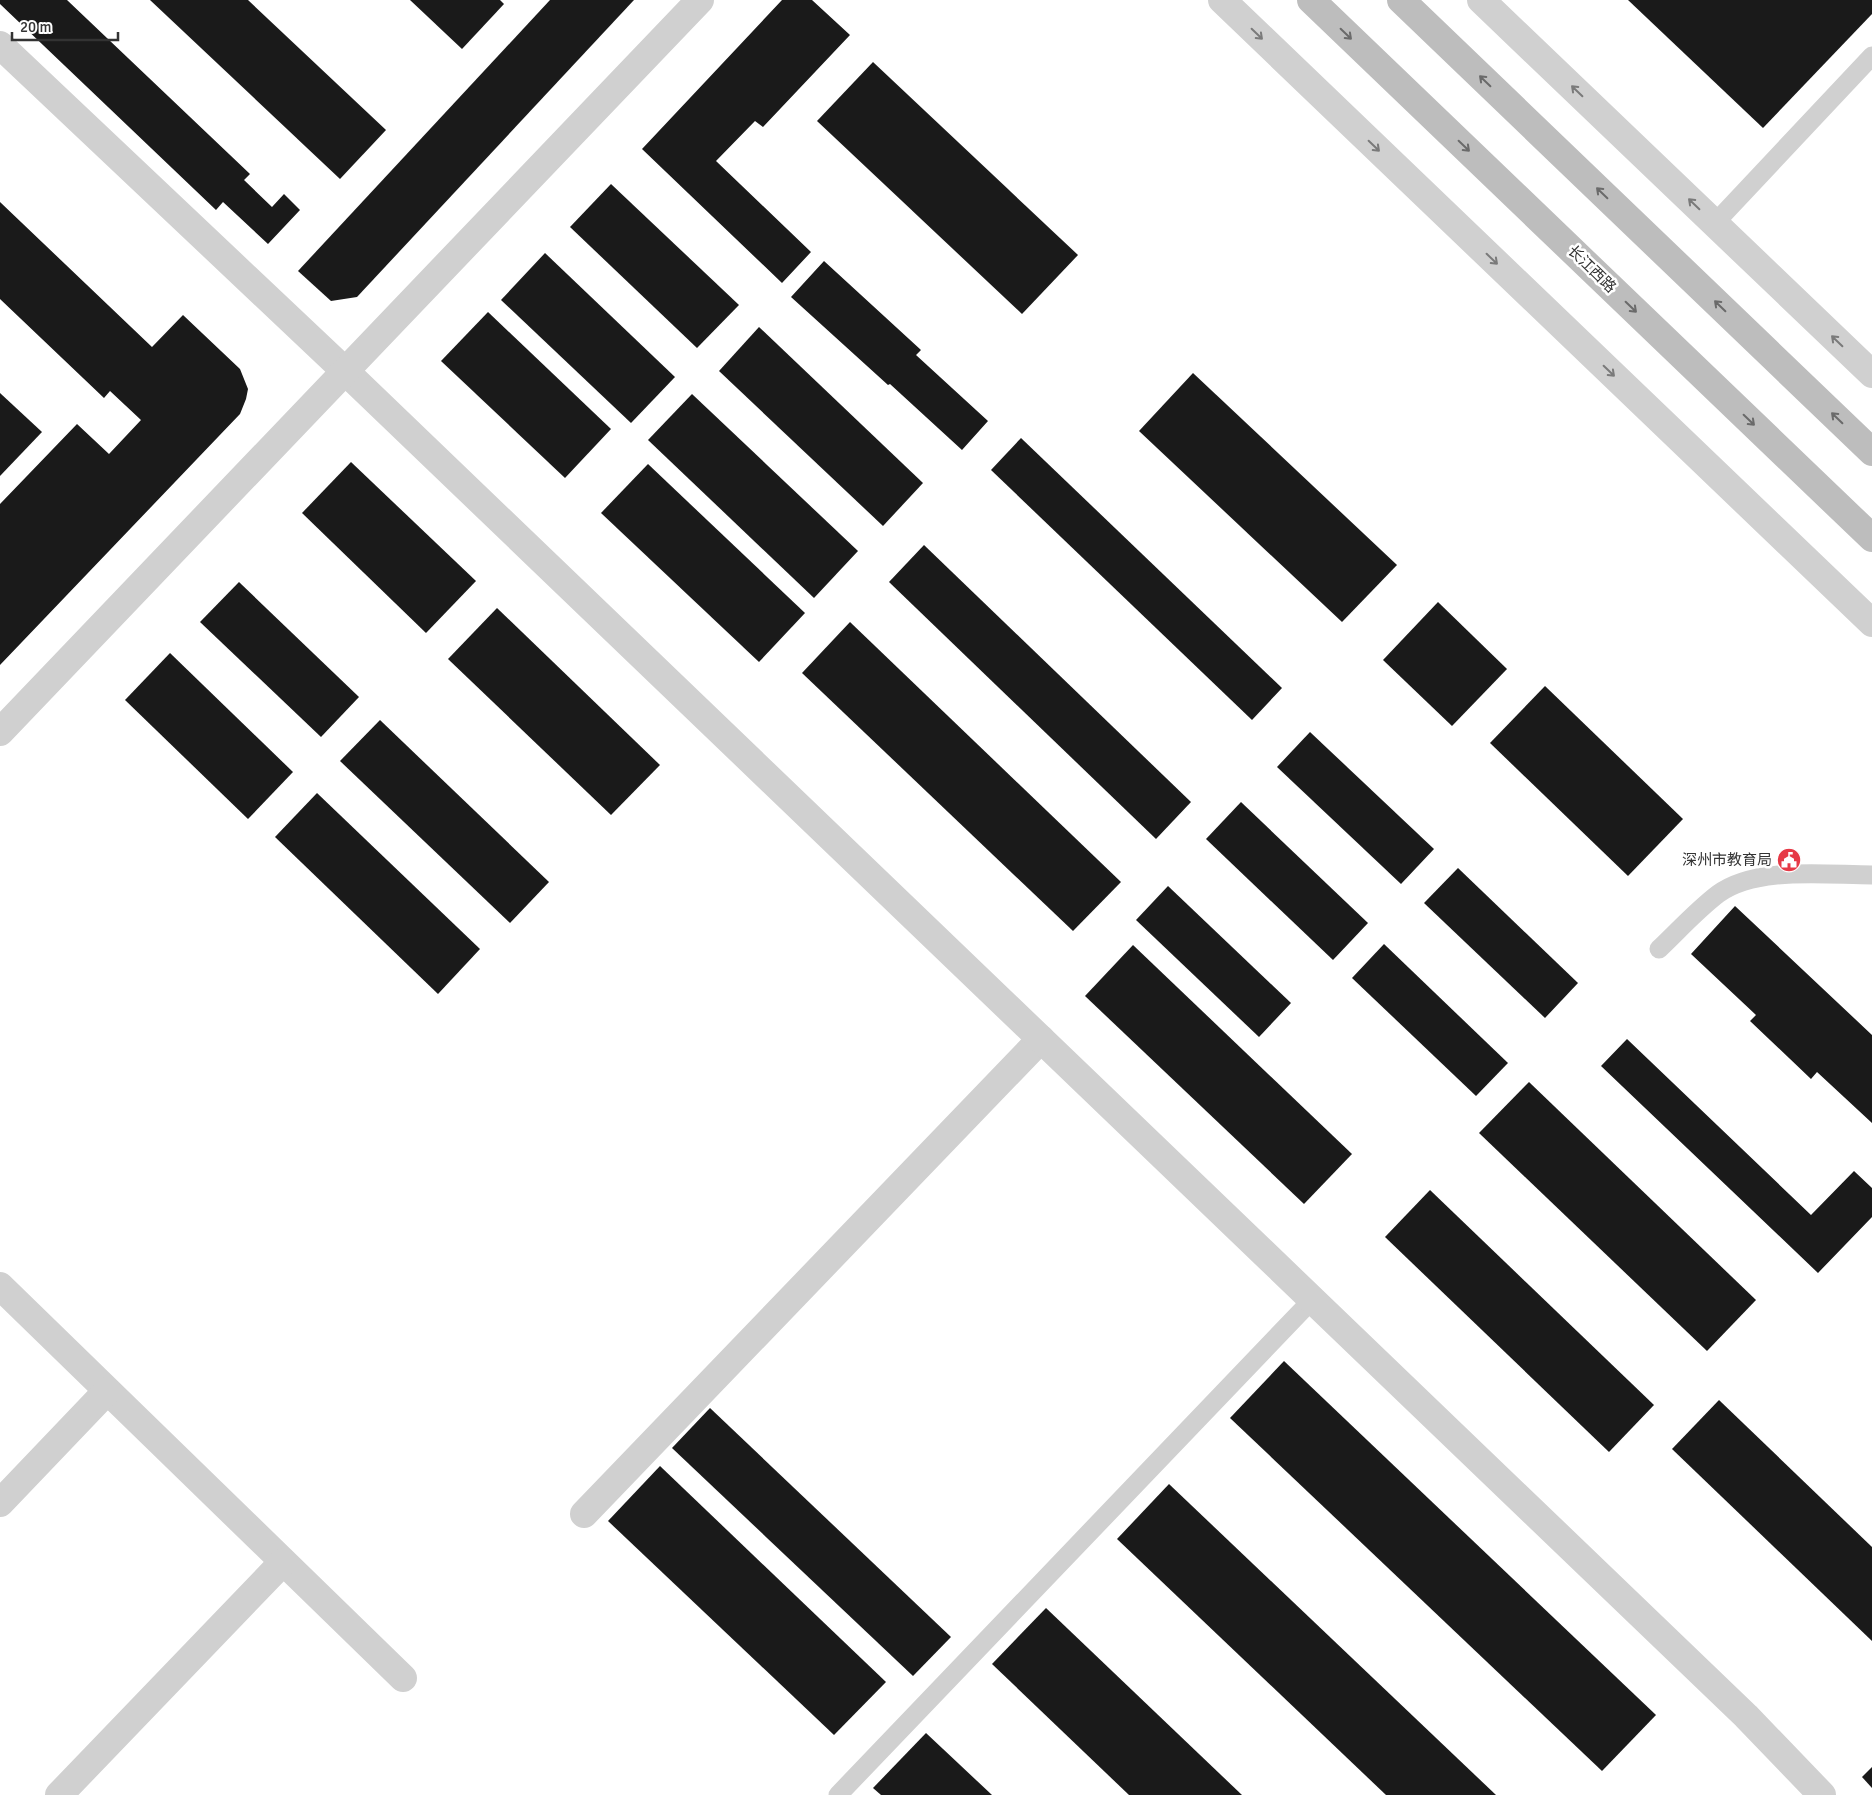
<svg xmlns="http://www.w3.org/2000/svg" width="1872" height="1795" font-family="Signika,'Noto Sans SC',sans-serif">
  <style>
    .building { fill: #1a1a1a }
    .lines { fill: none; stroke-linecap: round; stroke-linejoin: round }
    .service { stroke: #d0d0d0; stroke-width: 19 }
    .minor { stroke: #d0d0d0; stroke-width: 28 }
    .tertiary { stroke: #d0d0d0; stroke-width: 28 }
    .secondary { stroke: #bdbdbd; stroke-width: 28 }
    .oneway { stroke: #7a7a7a }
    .oneway2 { stroke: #6a6a6a }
    .labels { text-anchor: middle; stroke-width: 5; stroke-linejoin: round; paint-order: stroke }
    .street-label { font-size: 15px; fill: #333; stroke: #fff }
    .poi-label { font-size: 15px; fill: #333; stroke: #fff; text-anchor: end }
  </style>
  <rect width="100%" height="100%" fill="#fff"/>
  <!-- building -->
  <g class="building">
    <polygon points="0,0 67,0 250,174 244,180 272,207 284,194 300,210 268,244 223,202 216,210 0,4"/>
    <polygon points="150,0 248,0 386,130 340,179"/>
    <polygon points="410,0 500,0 504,4 462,49"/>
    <polygon points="550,0 634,0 357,297 331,301 298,271"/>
    <polygon points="782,0 812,0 850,35 763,127 755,121 716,161 811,252 782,283 642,149"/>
    <polygon points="1628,0 1872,0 1872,14 1763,128"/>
    <polygon points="873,62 1078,255 1022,314 817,121"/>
    <polygon points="611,184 739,305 697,348 570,227"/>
    <polygon points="0,202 152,347 183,315 240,369 248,389 246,399 240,414 0,665 0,504 77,424 109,454 141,420 110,391 104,398 0,299"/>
    <polygon points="545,253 675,377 631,423 501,300"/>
    <polygon points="824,261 921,350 916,355 988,421 962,450 890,384 888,385 791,297"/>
    <polygon points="488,312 611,429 565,478 441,361"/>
    <polygon points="759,327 923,483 883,526 719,371"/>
    <polygon points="1193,373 1397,565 1342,622 1139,431"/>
    <polygon points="0,393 42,432 0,476"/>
    <polygon points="692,394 858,551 814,598 648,440"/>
    <polygon points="1021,438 1282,688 1252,720 991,470"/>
    <polygon points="351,462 476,581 426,633 302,513"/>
    <polygon points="648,464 805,613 759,662 601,513"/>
    <polygon points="924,545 1191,802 1156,839 889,582"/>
    <polygon points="239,582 359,697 321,737 200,622"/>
    <polygon points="1438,602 1507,669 1452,726 1383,660"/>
    <polygon points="497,608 660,765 611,815 448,659"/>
    <polygon points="850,622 1121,882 1073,931 802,673"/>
    <polygon points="170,653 293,772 248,819 125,700"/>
    <polygon points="1545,686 1683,819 1628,876 1490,743"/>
    <polygon points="380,720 549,882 510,923 340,761"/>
    <polygon points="1310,732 1434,849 1401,884 1277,767"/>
    <polygon points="317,793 480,949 438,994 275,837"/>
    <polygon points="1241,802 1368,923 1333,960 1206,839"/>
    <polygon points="1458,868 1578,983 1545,1018 1424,903"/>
    <polygon points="1168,886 1291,1003 1259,1037 1136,920"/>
    <polygon points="1735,906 1872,1035 1872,1123 1817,1072 1811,1079 1750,1021 1756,1015 1691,954"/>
    <polygon points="1384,944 1508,1063 1476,1096 1352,978"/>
    <polygon points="1133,945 1352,1154 1304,1204 1085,996"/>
    <polygon points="1627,1039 1811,1215 1854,1171 1872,1188 1872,1217 1818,1273 1601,1066"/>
    <polygon points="1529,1082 1756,1300 1707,1351 1479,1133"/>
    <polygon points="1430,1190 1654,1405 1609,1452 1385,1237"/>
    <polygon points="1284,1361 1656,1715 1602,1771 1230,1418"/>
    <polygon points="1719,1400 1872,1547 1872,1641 1672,1449"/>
    <polygon points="710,1408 951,1637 913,1676 672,1448"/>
    <polygon points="660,1466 886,1682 834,1735 608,1521"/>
    <polygon points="1169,1484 1496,1795 1386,1795 1117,1539"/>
    <polygon points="1046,1608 1242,1795 1129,1795 992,1664"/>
    <polygon points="926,1733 992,1795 881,1795 873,1788"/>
    <polygon points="1872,1767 1872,1788 1862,1777"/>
  </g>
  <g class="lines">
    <!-- service -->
    <g class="service">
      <polyline points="1715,223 1872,56"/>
      <path d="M1659,949C1678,931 1697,910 1718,894C1756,866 1826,875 1872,875"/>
      <polyline points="838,1795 1312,1300"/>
    </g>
    <!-- minor -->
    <g class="minor">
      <polyline points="1222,0 1872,623"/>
      <polyline points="1481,0 1872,374"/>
      <polyline points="0,1286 403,1678"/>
      <polyline points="0,1503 107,1391"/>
      <polyline points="584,1514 1041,1039"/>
      <polyline points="59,1795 283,1562"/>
    </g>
    <!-- tertiary -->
    <g class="tertiary">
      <polyline points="0,45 345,371 1746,1716 1822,1795"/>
      <polyline points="0,732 700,0"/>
    </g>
    <!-- secondary -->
    <g class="secondary">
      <polyline points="1311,0 1872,538"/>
      <polyline points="1401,0 1872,452"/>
    </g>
  </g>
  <!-- one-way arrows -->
  <defs><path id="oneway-shaft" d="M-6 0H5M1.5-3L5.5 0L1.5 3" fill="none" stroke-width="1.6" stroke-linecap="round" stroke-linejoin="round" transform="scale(1.25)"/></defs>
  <g class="oneway">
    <use href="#oneway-shaft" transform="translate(1257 34) rotate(44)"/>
    <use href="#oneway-shaft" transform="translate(1577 91) rotate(-136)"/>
    <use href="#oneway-shaft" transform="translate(1374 146) rotate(44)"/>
    <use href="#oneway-shaft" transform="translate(1694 204) rotate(-136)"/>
    <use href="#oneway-shaft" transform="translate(1492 259) rotate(44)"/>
    <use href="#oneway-shaft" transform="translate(1837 341) rotate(-136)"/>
    <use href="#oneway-shaft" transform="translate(1609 371) rotate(44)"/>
  </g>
  <g class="oneway2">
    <use href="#oneway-shaft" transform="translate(1346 34) rotate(44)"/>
    <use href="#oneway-shaft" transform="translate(1485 81) rotate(-136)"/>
    <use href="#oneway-shaft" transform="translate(1464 146) rotate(44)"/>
    <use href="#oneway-shaft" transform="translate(1602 193) rotate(-136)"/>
    <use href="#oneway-shaft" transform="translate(1720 306) rotate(-136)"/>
    <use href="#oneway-shaft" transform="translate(1631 307) rotate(44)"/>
    <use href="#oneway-shaft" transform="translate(1837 418) rotate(-136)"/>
    <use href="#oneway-shaft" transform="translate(1749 420) rotate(44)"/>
  </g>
  <!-- icons -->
  <defs>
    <g id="civic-disc" transform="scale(1.25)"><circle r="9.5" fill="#e63946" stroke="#fff"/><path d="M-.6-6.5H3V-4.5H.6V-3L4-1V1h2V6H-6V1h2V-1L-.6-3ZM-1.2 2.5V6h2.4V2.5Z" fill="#fff"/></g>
  </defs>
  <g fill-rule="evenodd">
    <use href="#civic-disc" x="1789" y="860"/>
  </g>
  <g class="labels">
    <!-- street labels -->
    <g class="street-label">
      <text transform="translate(1592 269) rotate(44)" y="5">长江西路</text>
    </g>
    <!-- poi labels -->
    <g class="poi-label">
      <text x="1772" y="865">深州市教育局</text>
    </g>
  </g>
  <!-- scale -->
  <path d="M12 32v8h106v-8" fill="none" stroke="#333333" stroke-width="2.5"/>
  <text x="20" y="32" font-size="15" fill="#333333" stroke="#ffffff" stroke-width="4" paint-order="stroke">20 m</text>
</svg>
